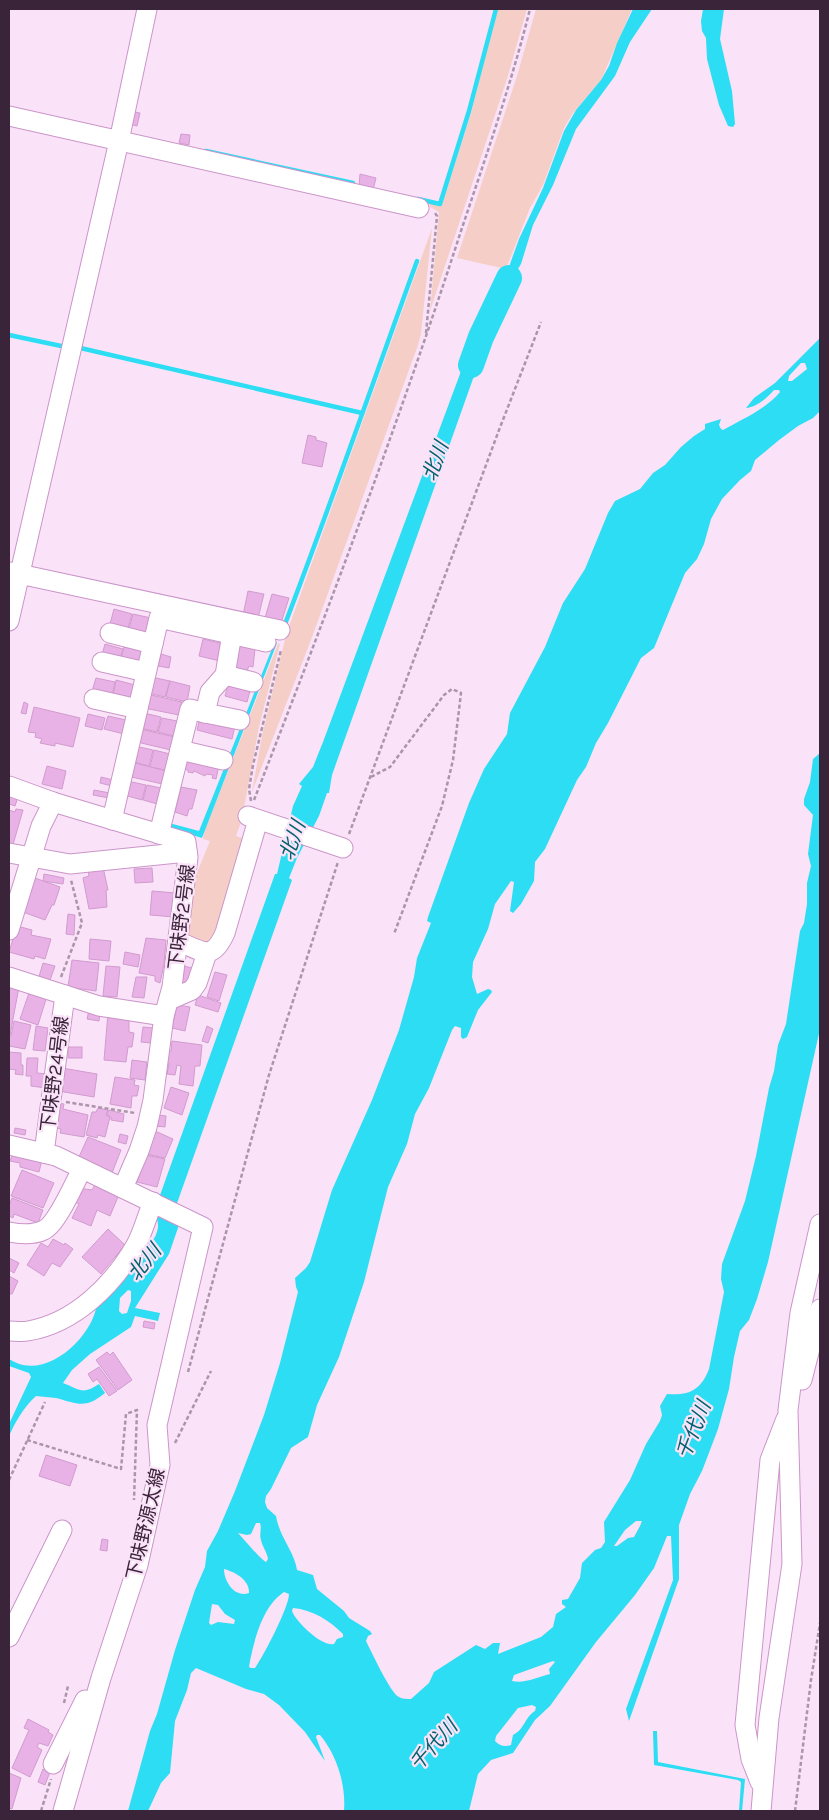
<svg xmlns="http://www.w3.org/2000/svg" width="829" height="1820" font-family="Karla,'Noto Sans JP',sans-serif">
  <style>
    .green { fill: #f6cec8 }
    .water { fill: #2cddf3; fill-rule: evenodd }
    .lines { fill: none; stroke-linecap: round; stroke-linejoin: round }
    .stream { stroke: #2cddf3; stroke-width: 4.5 }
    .river { stroke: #2cddf3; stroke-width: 26 }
    .building { fill: #e9b2e7; stroke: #d19bce }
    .minor-casing { stroke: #cb95c9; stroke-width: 21 }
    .path { stroke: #ac95aa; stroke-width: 2.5; stroke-dasharray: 4 2.5; stroke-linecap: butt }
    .minor { stroke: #fff; stroke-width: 19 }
    .labels { text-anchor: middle; stroke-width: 4.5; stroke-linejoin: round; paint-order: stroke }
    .street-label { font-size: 19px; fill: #3a2439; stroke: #fae3f8 }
    .water-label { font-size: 20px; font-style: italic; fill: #00636e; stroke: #fae3f8 }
  </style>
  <rect width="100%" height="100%" fill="#fae3f8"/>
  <!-- green -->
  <g class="green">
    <polygon points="497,9 527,9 507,79 430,311 439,212 430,207 429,202 442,205 471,113"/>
    <polygon points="536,9 632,9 601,80 573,113 564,128 543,185 530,208 506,269 457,258 517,76"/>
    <polygon points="432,228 421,334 418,345 311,640 252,792 262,736 286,635"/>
    <polygon points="278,644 280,644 259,727 242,819 236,836 242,838 245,831 219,943 186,942 191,887 210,841 203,839 204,832"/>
  </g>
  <!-- water -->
  <g class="water">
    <polygon points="633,9 652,9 630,42 615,76 576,129 553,185 533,225 521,264 510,282 506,281 510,264 519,239 543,188 564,131 576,110 601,80 609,66 617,43"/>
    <polygon points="703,9 724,9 720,39 732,91 735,124 733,127 728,126 719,105 707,59 706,38 702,31 701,21"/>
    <path d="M476,331H490L332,775L329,793H327L319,816L297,858L289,878L292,880L176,1206L180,1222L169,1254L135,1308L160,1313L158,1321L135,1316L131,1327L90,1354L72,1370L63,1383C81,1390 82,1395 99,1384L105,1393C85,1409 79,1404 56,1398C50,1397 42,1397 36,1396C23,1408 16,1421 9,1436V1424L31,1377L29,1373L9,1366V1359C13,1361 18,1364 23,1365C56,1372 95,1332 97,1302L155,1237C158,1230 159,1226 157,1219L154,1217L159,1198L275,874H277L293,806L302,786L299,784L313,767L323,742ZM128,1290L131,1291V1301L127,1313L122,1314L119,1311L120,1298Z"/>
    <path d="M820,338V411L813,418L798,426L779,440L755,460L751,471L740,480L722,499L711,519L704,544L697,559L685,573L654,648L641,658L608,723L596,743L586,767L577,780L545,849L535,862L534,881L521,904L513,913L510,911L514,882L511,881L495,904L488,929L473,962L472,977L477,994L488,989L491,990L492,992L478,1010L467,1037L463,1039L461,1037V1028L455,1026L452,1030L429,1088L415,1114L407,1144L388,1187L364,1282L339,1357L317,1405L308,1437L291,1448L271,1489L266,1496L265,1502L267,1508L276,1516C279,1536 295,1553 297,1570L313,1575L317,1589L344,1611L349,1618L370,1631L372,1634L368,1636L366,1641C371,1651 391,1694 399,1697C402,1699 407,1699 411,1699L429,1683L434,1672L476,1645L485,1649L493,1643H500L498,1654L541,1637L553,1627L556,1614L566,1607L562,1604V1600L568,1599L580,1578L582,1563L595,1550L601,1548L605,1542L604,1522L630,1480L646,1444L660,1421L662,1415L660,1406L667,1394C689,1396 701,1390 709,1369L724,1292L721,1279L722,1264L745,1201L756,1156L769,1088L774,1071L778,1045L786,1024L800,931L804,923L807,904V883L811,866L808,854L813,815L804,805V799L810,782L813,759L820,753V1029L768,1262L757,1299L749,1320L740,1331L734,1357L729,1389L718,1429L702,1471L690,1494L679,1525V1579L629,1721L626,1709L673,1580L671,1536H667L654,1568L635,1595L596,1642L550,1706L535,1720L513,1753L491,1760L478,1774L469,1811H344C346,1785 337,1755 320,1735H317L316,1737L325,1761L305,1732L279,1705L264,1694L246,1689L196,1668L191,1673L187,1690L175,1721L170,1773L161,1783L148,1811H128L150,1731L157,1714L175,1650L195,1590L205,1567L207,1551L218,1531L235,1491L264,1415L280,1363L298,1292L296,1287L295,1278L306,1268L310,1262L332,1190L372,1100L399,1030L414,977L417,958L431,923L427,921L428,917L469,803L484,769L507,734L510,713L545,647L563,603L585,569L608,513L615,501L640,489L653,473L665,465L681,447L694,436L705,429V424L721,419L719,425L721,429L723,430C743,419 766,409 780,392L779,390H774C767,398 757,407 746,408L754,398L775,383ZM801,363H805L807,369L792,381H788L789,376ZM636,1521H642L640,1526L634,1537L628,1538L617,1546H614L625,1530ZM256,1523H260C262,1529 259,1534 261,1540C262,1546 267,1552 268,1559L266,1562C261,1560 243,1538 238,1533L247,1535L251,1534ZM224,1569C235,1572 250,1580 249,1593C235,1598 224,1582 224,1569ZM284,1592L289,1594C289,1607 264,1655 255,1668H251L249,1667L250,1661C255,1637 263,1606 284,1592ZM212,1604L218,1605L225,1614L235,1620L234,1624L218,1622L211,1625L209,1623ZM293,1608C313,1610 329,1620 343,1634V1637L337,1639L334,1644C322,1647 296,1622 292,1611ZM553,1661L555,1662L549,1669L550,1674C538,1677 524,1684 512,1681L514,1675ZM532,1705L536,1707L535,1711C524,1718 525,1729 513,1735L511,1745C504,1747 500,1746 495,1741L496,1736L518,1708Z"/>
    <polygon points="275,641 277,643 202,838 165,827 169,823 199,831"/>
    <polygon points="653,1731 657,1731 658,1762 745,1779 742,1811 739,1811 741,1782 738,1780 654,1765"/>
  </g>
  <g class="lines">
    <!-- stream -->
    <g class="stream">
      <polyline points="206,151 353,183"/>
      <polyline points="418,199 440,204 469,111 496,9"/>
      <polyline points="9,335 66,347"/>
      <polyline points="76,347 362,413"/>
      <path d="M285,624C331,504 373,382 417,261"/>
    </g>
    <!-- river -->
    <polyline class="river" points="471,365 481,337 509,278"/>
  </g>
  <!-- building -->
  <g class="building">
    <polygon points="129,111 140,113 137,126 126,123"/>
    <polygon points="181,134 190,135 189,145 179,143"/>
    <polygon points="360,174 376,178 373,190 359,187"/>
    <polygon points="308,435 316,437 316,440 327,443 322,467 302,463"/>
    <polygon points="248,591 264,594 258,618 243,615"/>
    <polygon points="272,594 289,598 281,623 265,618"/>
    <polygon points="114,609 132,614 128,628 110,624"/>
    <polygon points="133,614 151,618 147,632 129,629"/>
    <polygon points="203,639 224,644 220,661 199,656"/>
    <polygon points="105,644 123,649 119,663 101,658"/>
    <polygon points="239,646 255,649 253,667 249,666 247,671 235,668"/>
    <polygon points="124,647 143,651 139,668 120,663"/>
    <polygon points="161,654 171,657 169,668 158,666"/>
    <polygon points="151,677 170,681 165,697 148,693"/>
    <polygon points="96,678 115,682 112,696 92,691"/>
    <polygon points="116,680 135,685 131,700 113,696"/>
    <polygon points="170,681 190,686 187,702 166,697"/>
    <polygon points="229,681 251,687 247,702 225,696"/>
    <polygon points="147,694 186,703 184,716 144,708"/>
    <polygon points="24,702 28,704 26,714 21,713"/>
    <polygon points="34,707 80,718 73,747 55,743 55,746 40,743 42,739 35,737 36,733 28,732"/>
    <polygon points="144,713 161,717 157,732 140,728"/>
    <polygon points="88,714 105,718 102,730 85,726"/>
    <polygon points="108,716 126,720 124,734 104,729"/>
    <polygon points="162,718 182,722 178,737 158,732"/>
    <polygon points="200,718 235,726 232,739 197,730"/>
    <polygon points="140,729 179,738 175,751 137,742"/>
    <polygon points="135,746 153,750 149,766 131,761"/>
    <polygon points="154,750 174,755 170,771 150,767"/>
    <polygon points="187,758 219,765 216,779 212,778 213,775 206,774 205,776 194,771 193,773 188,772 188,770 184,769"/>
    <polygon points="131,762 170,772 167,785 127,776"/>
    <polygon points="47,766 66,771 62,789 42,784"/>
    <polygon points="101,777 113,780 112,786 100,783"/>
    <polygon points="127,781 146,785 142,800 124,795"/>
    <polygon points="147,785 165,789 161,805 143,800"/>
    <polygon points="181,787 197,790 192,809 189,809 187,816 175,812"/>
    <polygon points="94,790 110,793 109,798 93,795"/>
    <polygon points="9,794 18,797 15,806 9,804"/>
    <polygon points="16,809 23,810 12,848 9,847 9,810 15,812"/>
    <polygon points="103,867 108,890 106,890 107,907 89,909 83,878 89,876 88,869"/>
    <polygon points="152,868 153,882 135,883 134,869"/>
    <polygon points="44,874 64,878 63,884 43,881"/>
    <polygon points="35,878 60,887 54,905 52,905 45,920 23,912"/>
    <polygon points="152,891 176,893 174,917 150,915"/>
    <polygon points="68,914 75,915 74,935 66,934"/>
    <polygon points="17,926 32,930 31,935 51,939 45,959 35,956 34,959 9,952"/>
    <polygon points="146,938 166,940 164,964 160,983 155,981 155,976 139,973"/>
    <polygon points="90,939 111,941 109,961 89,959"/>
    <polygon points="125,952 140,955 138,967 123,964"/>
    <polygon points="72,960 99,963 96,991 68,987"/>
    <polygon points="43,963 55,966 49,983 38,980"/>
    <polygon points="106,966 120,967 117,997 103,996"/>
    <polygon points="184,966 196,969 179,992"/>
    <polygon points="215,972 227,975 219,1001 207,997"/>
    <polygon points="136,977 147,977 144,998 132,997"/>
    <polygon points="9,985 19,987 10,1035 9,1034"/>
    <polygon points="30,990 47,996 38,1025 20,1019"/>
    <polygon points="198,995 221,1003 218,1012 195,1005"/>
    <polygon points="177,1005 190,1007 185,1031 172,1028"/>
    <polygon points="89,1010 100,1012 99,1021 87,1019"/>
    <polygon points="108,1013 129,1019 129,1032 134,1033 132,1047 128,1047 126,1062 104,1060"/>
    <polygon points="14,1021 31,1025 25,1049 9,1046 9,1035 11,1036"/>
    <polygon points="36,1026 48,1028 45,1051 33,1050"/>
    <polygon points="207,1026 213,1029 208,1043 202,1041"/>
    <polygon points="143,1027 153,1028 151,1043 141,1042"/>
    <polygon points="172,1041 202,1045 200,1066 195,1066 193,1086 179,1084 181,1066 177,1065 175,1075 167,1074 169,1063 165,1063 168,1051 171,1051"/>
    <rect x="68" y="1047" width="14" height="11"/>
    <polygon points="9,1052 21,1053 21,1065 23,1065 23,1075 15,1074 16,1070 9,1069"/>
    <polygon points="27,1058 38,1058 37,1073 47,1074 46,1088 31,1086 31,1076 26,1076"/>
    <polygon points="132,1060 147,1062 145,1080 130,1078"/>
    <polygon points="62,1068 97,1074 94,1097 58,1091"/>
    <polygon points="115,1077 135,1080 134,1085 139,1086 137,1096 132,1096 131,1108 110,1104"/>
    <polygon points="171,1087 189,1093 182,1115 164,1108"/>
    <polygon points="57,1103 64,1104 63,1109 88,1115 84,1137 60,1133 61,1129 55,1128"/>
    <polygon points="98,1108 108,1110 106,1115 110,1117 105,1137 98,1135 97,1138 86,1135 92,1112 96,1112"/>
    <polygon points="109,1110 124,1114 123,1122 111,1120 111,1117 107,1115"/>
    <polygon points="158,1115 166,1116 165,1127 156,1126"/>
    <polygon points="15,1128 26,1130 25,1135 14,1133"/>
    <polygon points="155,1131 173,1139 165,1158 146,1154"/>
    <polygon points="120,1134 128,1136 126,1144 118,1142"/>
    <polygon points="88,1137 121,1150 112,1173 78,1159"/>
    <polygon points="13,1153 42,1160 39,1172 20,1167 20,1163 10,1161"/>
    <polygon points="146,1155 165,1159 157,1187 137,1182"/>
    <polygon points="22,1170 54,1183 43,1208 11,1196"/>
    <polygon points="96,1183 120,1192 110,1216 97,1210 91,1226 72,1218 79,1204 73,1201 78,1188 92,1190"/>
    <polygon points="12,1198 43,1210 38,1223 14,1214 13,1218 9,1216 9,1206"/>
    <polygon points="108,1229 125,1245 101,1274 82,1257"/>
    <polygon points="53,1239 64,1245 65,1243 73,1249 60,1267 52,1263 44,1276 27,1265 41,1243 48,1247"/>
    <polygon points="9,1258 19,1263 14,1273 9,1270"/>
    <polygon points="9,1276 18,1281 12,1294 9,1294"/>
    <polygon points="144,1321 155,1323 154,1329 143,1327"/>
    <polygon points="107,1352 110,1355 113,1352 132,1380 118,1390 96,1360"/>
    <polygon points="99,1367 117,1391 109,1396 97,1379 93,1382 88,1374"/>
    <polygon points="46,1455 77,1465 70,1486 39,1476"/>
    <polygon points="102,1539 108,1540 107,1551 100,1550"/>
    <polygon points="28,1719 49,1730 48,1732 53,1735 48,1746 39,1743 37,1747 42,1750 30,1777 12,1768 29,1730 24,1728"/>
    <polygon points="43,1769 50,1772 45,1785 38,1782"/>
    <polygon points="9,1773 21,1778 12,1809 9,1808"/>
  </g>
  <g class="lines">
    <!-- minor casing -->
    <g class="minor-casing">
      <g id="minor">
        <polyline points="9,116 419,208"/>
        <polyline points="10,572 280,630"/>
        <polyline points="9,621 119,141 147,9"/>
        <polyline points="110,633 153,644"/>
        <polyline points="102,662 146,672"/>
        <polyline points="225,675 253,682"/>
        <polyline points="94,699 138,709"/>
        <polyline points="205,713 240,720"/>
        <polyline points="180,750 223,760"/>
        <polyline points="9,786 53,802 186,842 188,857 172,987 164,1016 99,1006 9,977"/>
        <polyline points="248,816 343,848"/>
        <polyline points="112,820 159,618 266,642"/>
        <polyline points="159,834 190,709 205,713 210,692 225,675 232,634"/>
        <polyline points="9,853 70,864 187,852"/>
        <polyline points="9,930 41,826 53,802"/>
        <path d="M179,942C203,951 212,962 225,933L258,820"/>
        <polyline points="169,1000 192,990 197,983 207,953"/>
        <polyline points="9,1145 56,1156 203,1227 157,1425 160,1465 138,1565 101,1678 63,1811"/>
        <polyline points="44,1153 65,995"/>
        <polyline points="123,1188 139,1151 147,1127 153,1100 164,1016"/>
        <path d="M9,1232C19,1234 34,1235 44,1230C57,1224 75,1182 82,1169"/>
        <path d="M9,1331C15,1331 22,1332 28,1331C75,1323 113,1285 136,1245C143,1232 147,1216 153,1202"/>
        <polyline points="802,1380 820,1309"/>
        <polyline points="9,1637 62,1530"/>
        <polyline points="53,1764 85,1700"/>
        <polyline points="760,1782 751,1759 745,1725 770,1460 786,1419"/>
        <polyline points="761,1811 769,1718 792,1564 788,1410 800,1313 820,1224"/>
      </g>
    </g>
    <!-- path -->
    <g class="path">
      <polyline points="426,333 437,216 435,213"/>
      <polyline points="371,777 390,767 444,695 452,689 461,693 453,760 442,806 394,934"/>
      <path d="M254,800C327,613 398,425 460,234C485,159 511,85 530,9"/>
      <polyline points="251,801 249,789 253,765 281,650"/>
      <polyline points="349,834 499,430 541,322"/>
      <polyline points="61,977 82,923 71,880"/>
      <polyline points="66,1102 135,1113"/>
      <polyline points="188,1372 269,1075 338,862"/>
      <polyline points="27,1440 121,1469 126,1414 137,1410 134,1500"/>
      <polyline points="175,1443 211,1371"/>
      <polyline points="9,1480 45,1402"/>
      <polyline points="64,1703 68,1686"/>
      <polyline points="41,1811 51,1779"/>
      <polyline points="795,1811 811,1680 820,1623"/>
    </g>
    <!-- minor -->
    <use href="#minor" class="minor"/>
  </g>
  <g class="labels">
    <!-- street labels -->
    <g class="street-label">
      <text transform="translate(181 917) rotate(-83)" y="7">下味野2号線</text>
      <text transform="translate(54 1074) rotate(-83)" y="7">下味野24号線</text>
      <text transform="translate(145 1524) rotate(-77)" y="7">下味野源太線</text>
    </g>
    <!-- water labels -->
    <g class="water-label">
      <text transform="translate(435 461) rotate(-70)" y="7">北川</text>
      <text transform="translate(292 840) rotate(-70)" y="7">北川</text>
      <text transform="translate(144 1262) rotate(-51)" y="7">北川</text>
      <text transform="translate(693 1430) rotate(-68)" y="7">千代川</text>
      <text transform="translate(433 1745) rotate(-48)" y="7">千代川</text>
    </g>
  </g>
  <!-- border -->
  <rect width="829" height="1820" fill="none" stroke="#3a2439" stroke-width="20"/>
</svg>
